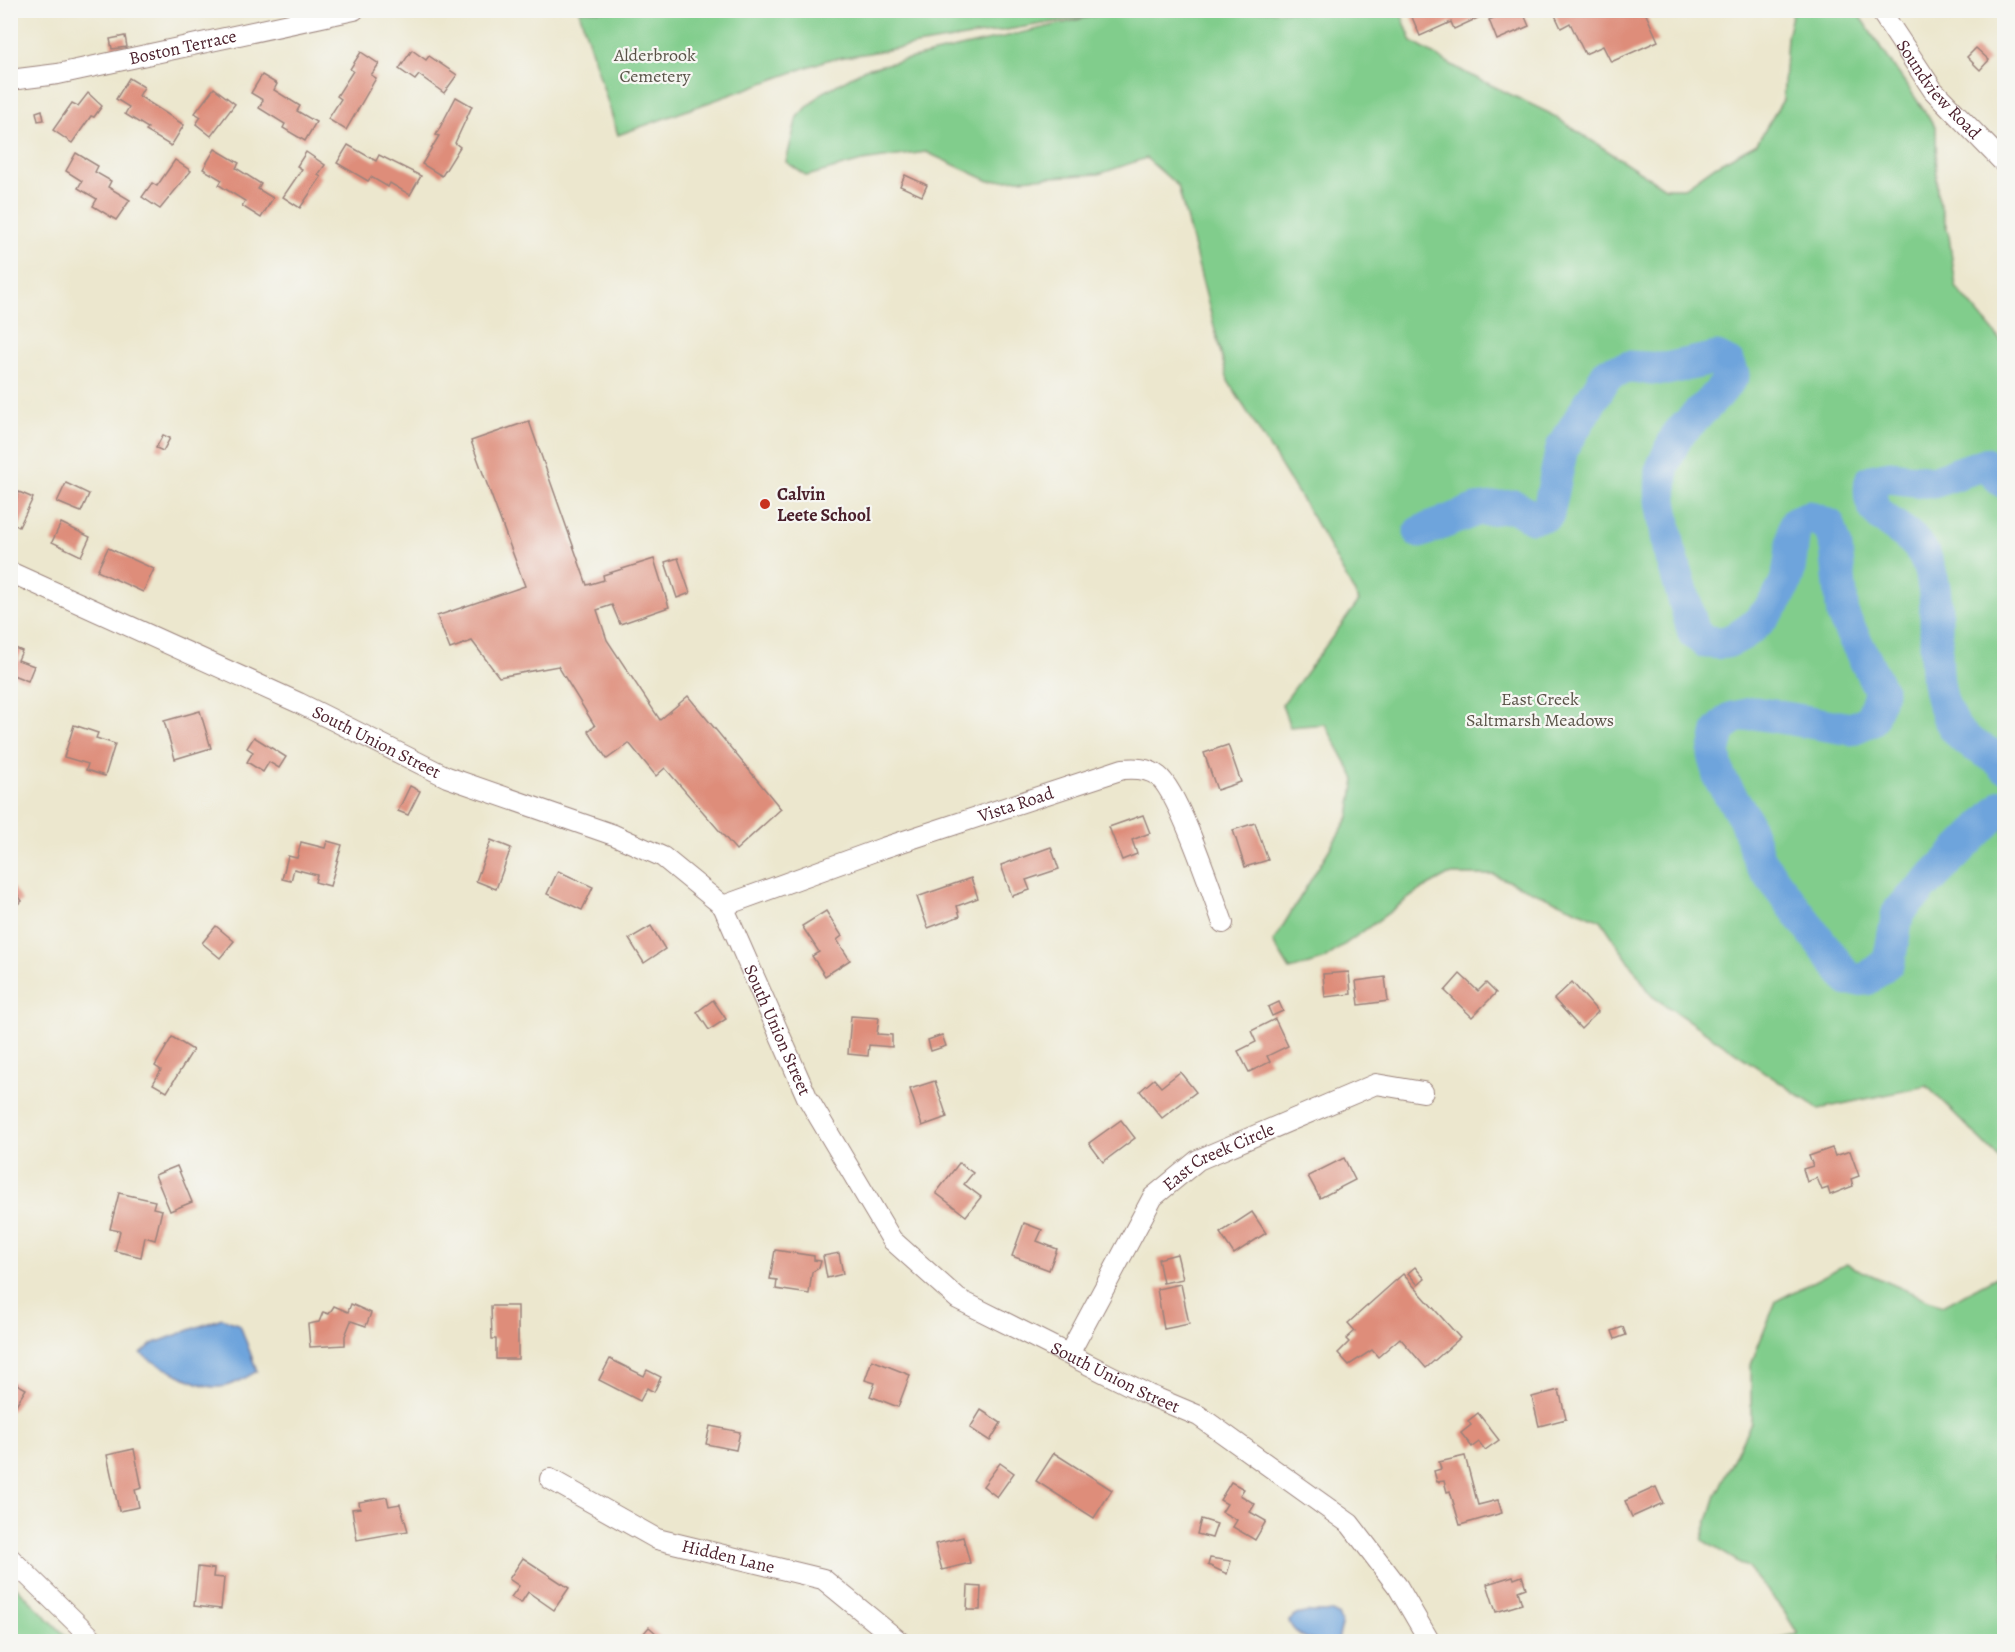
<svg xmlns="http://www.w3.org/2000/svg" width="2015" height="1652" font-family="Alegreya,serif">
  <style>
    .green { fill: #81cd8c; stroke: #66765c; stroke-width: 1.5 }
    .water { fill: #6ea4dc; stroke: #5c6284; stroke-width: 1.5 }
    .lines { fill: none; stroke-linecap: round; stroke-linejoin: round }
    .river { stroke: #6ea4dc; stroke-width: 33 }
    .building { fill: #de8d7a }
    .minor-casing { stroke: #9b837c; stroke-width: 22 }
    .minor { stroke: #fff; stroke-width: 20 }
    .poi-dot { fill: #c8321e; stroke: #f6f6f2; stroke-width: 2 }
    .labels { text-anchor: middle; stroke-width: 4.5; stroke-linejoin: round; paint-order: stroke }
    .street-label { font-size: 18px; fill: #4a1f2b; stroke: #f6f6f2 }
    .park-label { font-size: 18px; fill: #5a5348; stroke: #f6f6f2 }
    .poi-label { font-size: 18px; font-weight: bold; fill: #4a1f2b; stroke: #f6f6f2; text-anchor: start }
  </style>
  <rect width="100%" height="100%" fill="#f6f6f2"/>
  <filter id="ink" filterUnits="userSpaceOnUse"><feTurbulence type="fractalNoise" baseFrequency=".0167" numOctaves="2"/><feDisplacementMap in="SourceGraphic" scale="12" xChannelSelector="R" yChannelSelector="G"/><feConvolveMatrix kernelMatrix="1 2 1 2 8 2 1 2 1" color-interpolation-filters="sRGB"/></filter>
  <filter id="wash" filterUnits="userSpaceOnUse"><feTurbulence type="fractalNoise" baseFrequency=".008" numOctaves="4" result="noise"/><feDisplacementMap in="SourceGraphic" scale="24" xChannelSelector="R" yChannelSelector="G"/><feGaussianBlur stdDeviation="1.35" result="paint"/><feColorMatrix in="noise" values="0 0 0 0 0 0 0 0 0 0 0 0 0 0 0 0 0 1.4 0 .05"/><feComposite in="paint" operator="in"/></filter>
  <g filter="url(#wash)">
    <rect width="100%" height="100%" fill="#ece7ce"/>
    <!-- green -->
    <g class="green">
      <polygon points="579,11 1400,11 1412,42 1466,73 1549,113 1665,188 1684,188 1715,166 1757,143 1783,100 1787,37 1793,11 1856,11 1936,128 1937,193 1949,236 1956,287 2004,344 2004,1163 1927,1086 1819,1109 1652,996 1601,920 1494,875 1448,875 1419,891 1323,960 1290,970 1273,942 1349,817 1355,779 1325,724 1290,727 1282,705 1359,601 1312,516 1228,381 1178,186 1146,158 1099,174 989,181 926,152 862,161 807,176 786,162 797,117 822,93 865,69 1103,14 827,60 618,135"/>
      <polygon points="1846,1264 1942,1306 2004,1273 2004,1641 1764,1641 1798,1634 1783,1610 1747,1567 1702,1540 1716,1495 1751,1422 1751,1364 1776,1301"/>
      <polygon points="10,1582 11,1582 71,1641 11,1641"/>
    </g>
    <!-- water -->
    <g class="water">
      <path d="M222,1318L240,1325L257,1371C245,1378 233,1386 219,1387C201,1389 156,1364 141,1354L152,1344Z"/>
      <path d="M1309,1612H1332L1338,1615L1342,1625L1338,1640C1323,1646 1295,1639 1289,1621L1296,1615Z"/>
    </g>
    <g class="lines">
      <!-- river -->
      <g class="river">
        <path d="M2004,482L1985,464L1933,482L1889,477L1871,481C1864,524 1903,521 1921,550C1954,604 1916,675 1957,731C1968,746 1992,751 2004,766"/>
        <path d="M1420,532L1476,510L1514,506L1532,517L1548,514L1562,448L1608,373L1629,367L1666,369L1717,358L1729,364L1733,375L1718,394L1677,435L1662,468L1661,500L1669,548L1694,633L1706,642C1713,642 1722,644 1729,641C1757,630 1784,598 1789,569C1792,553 1792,538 1796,522L1809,517L1829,525L1836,547L1843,616L1881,691L1871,720L1851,729L1755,713L1732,718L1719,731L1714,754L1719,777L1744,817L1760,862L1849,980L1867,979L1889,961L1898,912L2004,805"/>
      </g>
    </g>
    <g id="blocks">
      <!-- building -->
      <g class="building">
        <polygon points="1409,10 1495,10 1454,29 1451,22 1420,36"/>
        <polygon points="1511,10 1522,10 1529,26 1497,40 1489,20"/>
        <polygon points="1565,10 1644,10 1658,41 1611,62 1603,46 1585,54 1570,23 1561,28 1555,15"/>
        <polygon points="125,36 127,47 112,49 110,39"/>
        <polygon points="1976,48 1989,60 1980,70 1967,57"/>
        <polygon points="412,50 426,60 429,56 457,75 444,93 419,75 415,80 399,69"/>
        <polygon points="361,52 379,64 371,75 376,78 346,130 328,119 341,99 337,96 353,71 350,69"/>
        <polygon points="262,75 277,84 274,90 300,106 297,111 316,122 305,141 283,128 285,124 259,108 263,100 251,93"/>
        <polygon points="129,78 144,87 139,96 184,125 171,146 146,131 148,128 125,114 129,107 116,99"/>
        <polygon points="214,88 235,104 211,136 196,124 201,117 195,113"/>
        <polygon points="2004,88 2004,102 1998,96"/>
        <polygon points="88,93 102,106 94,117 91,116 72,143 53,130 72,103 78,106"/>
        <polygon points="456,97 472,106 455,143 460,147 442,176 422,164 439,136 436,135"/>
        <polygon points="42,110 44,120 38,121 36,112"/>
        <polygon points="348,145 376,161 379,155 421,176 410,195 390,183 388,187 371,177 368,181 337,163"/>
        <polygon points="215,149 239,163 236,168 261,184 258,189 273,198 261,218 242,206 245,201 219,185 222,180 203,169"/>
        <polygon points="306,152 325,165 318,175 321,177 300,208 283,197 302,169 297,166"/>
        <polygon points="76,153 98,166 95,172 111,181 108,187 130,200 116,220 93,206 97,199 78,188 82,181 66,171"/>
        <polygon points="175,160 191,171 160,209 142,197 152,183 157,186"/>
        <polygon points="905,175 927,185 922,196 900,186"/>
        <polygon points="529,421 587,585 604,580 603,575 654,559 669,607 620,624 612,605 597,610 607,640 660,720 688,696 781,809 736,850 665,768 656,776 629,743 607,759 588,731 595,726 558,666 499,677 472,641 450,649 437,616 525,586 471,441"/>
        <polygon points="163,435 170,438 163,451 156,448"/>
        <polygon points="66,483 89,494 81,512 57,502"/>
        <polygon points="19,492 33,498 19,527 10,522 10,497 16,499"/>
        <polygon points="61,523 90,537 81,556 52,542"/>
        <polygon points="108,548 154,569 143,592 97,571"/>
        <polygon points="678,558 690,593 677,598 665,562"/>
        <polygon points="10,646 22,651 18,660 34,666 28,681 13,675 10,680"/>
        <polygon points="200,711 211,748 175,759 164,721"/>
        <polygon points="74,725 98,733 96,738 115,744 105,776 86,770 88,764 64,757"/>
        <polygon points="254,737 286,757 279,768 269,762 263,772 247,762 253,752 247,748"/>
        <polygon points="1228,745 1241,782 1217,790 1204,753"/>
        <polygon points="410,786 420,791 408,815 398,811"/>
        <polygon points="1143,815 1150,833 1132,840 1137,854 1122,860 1109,827"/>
        <polygon points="1255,823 1268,860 1245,867 1233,830"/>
        <polygon points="491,840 511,848 496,889 476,881"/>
        <polygon points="327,841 342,845 330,886 315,882 317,875 294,869 291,881 282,879 288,856 297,858 301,842 325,848"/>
        <polygon points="1051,847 1059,869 1026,880 1030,890 1012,896 1001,865"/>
        <polygon points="558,871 593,887 582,910 547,894"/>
        <polygon points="971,878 978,898 957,906 960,916 928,928 917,897"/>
        <polygon points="10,883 22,901 10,909"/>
        <polygon points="826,911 842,936 837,940 850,960 825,976 812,956 819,952 802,926"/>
        <polygon points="216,926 234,941 220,958 202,943"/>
        <polygon points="651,926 665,949 644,963 629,939"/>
        <polygon points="1349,972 1351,994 1325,997 1323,974"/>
        <polygon points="1460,974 1478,991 1486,983 1496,993 1472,1017 1445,991"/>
        <polygon points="1385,977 1388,1001 1359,1005 1356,981"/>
        <polygon points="1572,982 1598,1012 1581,1029 1554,999"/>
        <polygon points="713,1000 726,1019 709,1030 697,1012"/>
        <polygon points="1279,1002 1283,1011 1272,1016 1268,1007"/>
        <polygon points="851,1016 879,1018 877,1034 892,1035 892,1047 869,1045 868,1056 848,1054"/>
        <polygon points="1275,1019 1288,1046 1267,1056 1270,1062 1249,1072 1238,1051 1256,1042 1251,1031"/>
        <polygon points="942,1035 946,1046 931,1051 928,1040"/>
        <polygon points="172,1037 193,1050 167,1092 153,1084 161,1070 155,1066"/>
        <polygon points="1180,1072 1196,1092 1162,1118 1140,1091 1154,1079 1161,1087"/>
        <polygon points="935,1081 947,1117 922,1126 910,1089"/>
        <polygon points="1121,1120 1135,1138 1103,1162 1089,1143"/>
        <polygon points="1832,1148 1835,1156 1850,1151 1859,1176 1851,1179 1853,1186 1830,1195 1828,1188 1822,1190 1817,1178 1807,1182 1803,1169 1813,1166 1809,1156"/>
        <polygon points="1344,1158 1355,1180 1320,1198 1308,1176"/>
        <polygon points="959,1163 973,1173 964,1184 981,1197 966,1216 936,1193"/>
        <polygon points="177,1166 192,1202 170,1211 155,1175"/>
        <polygon points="119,1193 155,1201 153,1208 162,1210 155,1240 145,1237 141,1257 115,1251 120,1231 110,1229"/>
        <polygon points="1252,1212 1266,1233 1234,1254 1220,1233"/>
        <polygon points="1024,1223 1042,1230 1037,1241 1057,1249 1049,1270 1012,1256"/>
        <polygon points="775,1250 814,1256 814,1260 821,1261 819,1268 812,1272 809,1294 776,1289 777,1280 770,1279"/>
        <polygon points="839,1253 843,1274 827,1278 823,1256"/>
        <polygon points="1177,1254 1183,1279 1163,1283 1158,1259"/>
        <polygon points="1415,1267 1425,1279 1418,1285 1408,1273"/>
        <polygon points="1403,1274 1460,1338 1426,1368 1400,1338 1378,1357 1372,1350 1349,1365 1338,1353 1349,1342 1346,1339 1355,1331 1348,1323"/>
        <polygon points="1181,1284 1189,1324 1164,1329 1157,1289"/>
        <polygon points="351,1304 371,1313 366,1326 351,1321 345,1336 345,1345 310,1347 308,1324 319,1322 323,1312 329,1314 334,1306 348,1312"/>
        <polygon points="491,1306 518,1306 518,1359 496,1359 496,1339 492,1339"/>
        <polygon points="1623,1327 1626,1335 1615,1339 1612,1331"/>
        <polygon points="610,1359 644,1376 647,1370 661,1377 654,1392 647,1388 640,1401 599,1380"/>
        <polygon points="872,1360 910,1375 898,1407 870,1396 875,1383 865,1380"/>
        <polygon points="10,1380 26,1389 12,1411 10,1410"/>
        <polygon points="1559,1390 1566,1419 1539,1426 1532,1397"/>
        <polygon points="981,1410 1001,1423 990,1441 970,1428"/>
        <polygon points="1478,1413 1499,1440 1485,1450 1479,1442 1472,1447 1461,1433 1471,1425 1468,1421"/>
        <polygon points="710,1426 740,1432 736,1450 706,1444"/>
        <polygon points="134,1449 142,1488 135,1490 139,1507 119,1511 107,1455"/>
        <polygon points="1054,1453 1112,1490 1094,1518 1036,1481"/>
        <polygon points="1465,1456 1478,1505 1498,1500 1502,1513 1460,1525 1450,1491 1447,1492 1444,1481 1437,1482 1434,1471 1441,1469 1439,1462"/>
        <polygon points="1000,1463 1014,1473 997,1497 983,1486"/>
        <polygon points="1231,1482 1244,1489 1240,1495 1255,1504 1250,1512 1266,1521 1255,1540 1233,1527 1237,1520 1222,1512 1227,1504 1220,1500"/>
        <polygon points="1656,1487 1663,1503 1632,1517 1625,1501"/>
        <polygon points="387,1497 389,1506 400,1504 408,1531 357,1540 352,1509 360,1508 359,1502"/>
        <polygon points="1201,1519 1217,1524 1212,1538 1197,1534"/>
        <polygon points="963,1537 970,1563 942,1570 935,1544"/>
        <polygon points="523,1558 569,1588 554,1610 528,1592 521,1603 511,1597 519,1586 509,1579"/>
        <polygon points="1210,1558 1231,1561 1227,1574 1208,1565"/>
        <polygon points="198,1567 214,1569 213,1577 224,1578 221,1609 194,1606"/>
        <polygon points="1513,1576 1514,1579 1522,1576 1526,1588 1518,1591 1522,1604 1496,1612 1487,1584"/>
        <polygon points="968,1586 981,1587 980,1610 967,1610"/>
        <polygon points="649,1627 666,1642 638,1640"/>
      </g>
    </g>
  </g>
  <g filter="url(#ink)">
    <use href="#blocks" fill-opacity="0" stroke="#9b837c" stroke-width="1.5"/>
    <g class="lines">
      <!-- minor casing -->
      <g class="minor-casing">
        <g id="minor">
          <path id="s1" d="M1880,10L1933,90L2004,163"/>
          <path id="s2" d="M10,80L58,74L354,10"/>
          <path id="s3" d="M10,572L299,703L447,777L614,835L663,857L723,906L807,1097L892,1240L958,1299L1149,1395L1199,1416L1350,1524L1398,1587L1430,1642"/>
          <path id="s4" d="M723,906L883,848L1123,769C1135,768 1148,768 1158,776C1179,792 1212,893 1223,923"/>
          <path id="s5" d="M1069,1354L1153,1197L1198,1160L1376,1084L1423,1092"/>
          <path id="s6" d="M550,1479L657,1539L823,1579L900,1642"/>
          <polyline points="10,1558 96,1642"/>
        </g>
      </g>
      <!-- minor -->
      <use href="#minor" class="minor"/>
    </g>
  </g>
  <!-- markers -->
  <circle class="poi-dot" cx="765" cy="504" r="6"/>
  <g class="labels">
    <!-- street labels -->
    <g class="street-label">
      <text dy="6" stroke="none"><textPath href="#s2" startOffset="176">Boston Terrace</textPath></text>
      <text dy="6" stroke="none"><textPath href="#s1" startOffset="99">Soundview Road</textPath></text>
      <text dy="6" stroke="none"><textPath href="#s3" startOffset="404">South Union Street</textPath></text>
      <text dy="6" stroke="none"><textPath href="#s4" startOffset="310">Vista Road</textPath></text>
      <text dy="6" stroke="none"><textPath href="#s3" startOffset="926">South Union Street</textPath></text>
      <text dy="6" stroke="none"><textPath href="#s5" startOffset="256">East Creek Circle</textPath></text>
      <text dy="6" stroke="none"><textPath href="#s3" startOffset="1430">South Union Street</textPath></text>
      <text dy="6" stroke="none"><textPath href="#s6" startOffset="196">Hidden Lane</textPath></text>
    </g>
    <!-- park labels -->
    <g class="park-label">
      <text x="655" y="61">Alderbrook<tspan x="655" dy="21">Cemetery</tspan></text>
      <text x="1540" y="705">East Creek<tspan x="1540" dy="21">Saltmarsh Meadows</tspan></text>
    </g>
    <!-- poi labels -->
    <g class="poi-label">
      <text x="777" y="500">Calvin<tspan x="777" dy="21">Leete School</tspan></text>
    </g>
  </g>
  <!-- margin -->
  <rect width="2015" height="1652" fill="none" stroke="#f6f6f2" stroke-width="36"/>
</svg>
